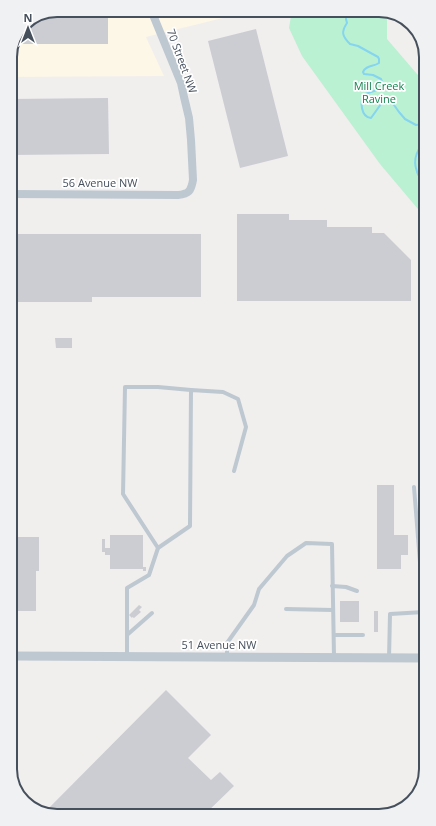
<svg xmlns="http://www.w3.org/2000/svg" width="436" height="826" font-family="'Open Sans',sans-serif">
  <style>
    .commercial { fill: #fdf7e7 }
    .green { fill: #baf1d2 }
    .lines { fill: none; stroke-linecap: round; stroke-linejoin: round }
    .stream { stroke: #85d4f0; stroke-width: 2 }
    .building { fill: #cbcdd3 }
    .service { stroke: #bec8d1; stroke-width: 4 }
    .minor { stroke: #bec8d1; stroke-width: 8 }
    .tertiary { stroke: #bec8d1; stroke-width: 9 }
    .labels { text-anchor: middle; stroke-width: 3.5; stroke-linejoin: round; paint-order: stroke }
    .street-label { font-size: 11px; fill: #46505d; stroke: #fff }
    .park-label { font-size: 11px; fill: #138250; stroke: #fff }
    .rim { fill: none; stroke: #46505d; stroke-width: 2 }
  </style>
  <rect width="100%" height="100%" fill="#f1eeee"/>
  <!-- commercial -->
  <polygon class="commercial" points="57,10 255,10 146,37 164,76 10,77 10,54 24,24"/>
  <!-- green -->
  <polygon class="green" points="292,10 382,10 387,12 387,39 423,81 423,215 380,164 302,56 289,28"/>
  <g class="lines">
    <!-- stream -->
    <g class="stream">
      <path d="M360,10C356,16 352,11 347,12L346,19L347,23C341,32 342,36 350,44L358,46L378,57L379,59V63C373,67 366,65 363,72L364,74L373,75L381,79C383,83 383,87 380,89L365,94C359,101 361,117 371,118L381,104L386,102H390L394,105L399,112L405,119L416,125L423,124"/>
      <path d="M423,143C412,157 413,168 423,183"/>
    </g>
  </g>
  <!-- building -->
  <g class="building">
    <polygon points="57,10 108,10 108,44 15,44 24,24"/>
    <polygon points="256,29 288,156 240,168 208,41"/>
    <polygon points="108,98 109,154 11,155 10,99"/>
    <polygon points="237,214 289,214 289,220 327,220 327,227 372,227 372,233 384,233 411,260 411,301 237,301"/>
    <polygon points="11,234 201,234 201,297 92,297 92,302 11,302"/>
    <polygon points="55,338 72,338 72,348 56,348"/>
    <polygon points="377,485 394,485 394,535 408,535 408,555 401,555 401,569 377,569"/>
    <polygon points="110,535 143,535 143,567 146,567 146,571 143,571 143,569 110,569 110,555 105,555 105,552 102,552 102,539 105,539 105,548 110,548"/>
    <polygon points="16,537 39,537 39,571 36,571 36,611 15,611"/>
    <rect x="340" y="601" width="19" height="21"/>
    <polygon points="139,605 142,607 139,610 141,612 134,618 132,617 132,618 129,615"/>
    <rect x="374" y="611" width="4" height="21"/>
    <polygon points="166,690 211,735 188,758 211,780 220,772 234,786 205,814 54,816 44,813"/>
  </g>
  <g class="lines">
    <!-- service -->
    <g class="service">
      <polyline points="414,487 424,612 425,647"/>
      <polyline points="158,548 123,494 125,387 158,387 191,390"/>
      <polyline points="332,586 346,587 357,591"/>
      <polyline points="286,609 333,610"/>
      <polyline points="127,635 152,613"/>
      <polyline points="334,635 363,635"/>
      <polyline points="127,656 127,588 149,575 158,548 190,526 191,390 223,392 238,399 246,427 234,471"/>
      <polyline points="227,657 227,643 254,605 259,589 287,556 306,543 332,544 334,657"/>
      <polyline points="389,658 390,614 424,612"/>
    </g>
    <!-- minor -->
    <path class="minor" d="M11,194L178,195C189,194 191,191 193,180L191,140L189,118L184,97L181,83L151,10"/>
    <!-- tertiary -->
    <polyline class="tertiary" points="13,656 425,658"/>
  </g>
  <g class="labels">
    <!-- street labels -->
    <g class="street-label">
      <text transform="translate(182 61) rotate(70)" y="4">70 Street NW</text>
      <text x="100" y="187">56 Avenue NW</text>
      <text x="219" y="649">51 Avenue NW</text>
    </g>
    <!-- park labels -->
    <g class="park-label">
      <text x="379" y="90">Mill Creek<tspan x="379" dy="13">Ravine</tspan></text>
    </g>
  </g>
  <!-- crop -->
  <path d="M0 0H436V826H0ZM57 17H379A40 40 0 0 1 419 57V769A40 40 0 0 1 379 809H57A40 40 0 0 1 17 769V57A40 40 0 0 1 57 17Z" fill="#f0f1f2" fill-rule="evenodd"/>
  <path class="rim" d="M57 17H379A40 40 0 0 1 419 57V769A40 40 0 0 1 379 809H57A40 40 0 0 1 17 769V57A40 40 0 0 1 57 17Z"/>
  <!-- north arrow -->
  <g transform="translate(28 28)" stroke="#ffffff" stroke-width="3" paint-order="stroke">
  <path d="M0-3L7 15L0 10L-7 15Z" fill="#46505d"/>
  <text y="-6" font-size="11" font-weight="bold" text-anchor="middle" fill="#46505d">N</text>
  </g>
</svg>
